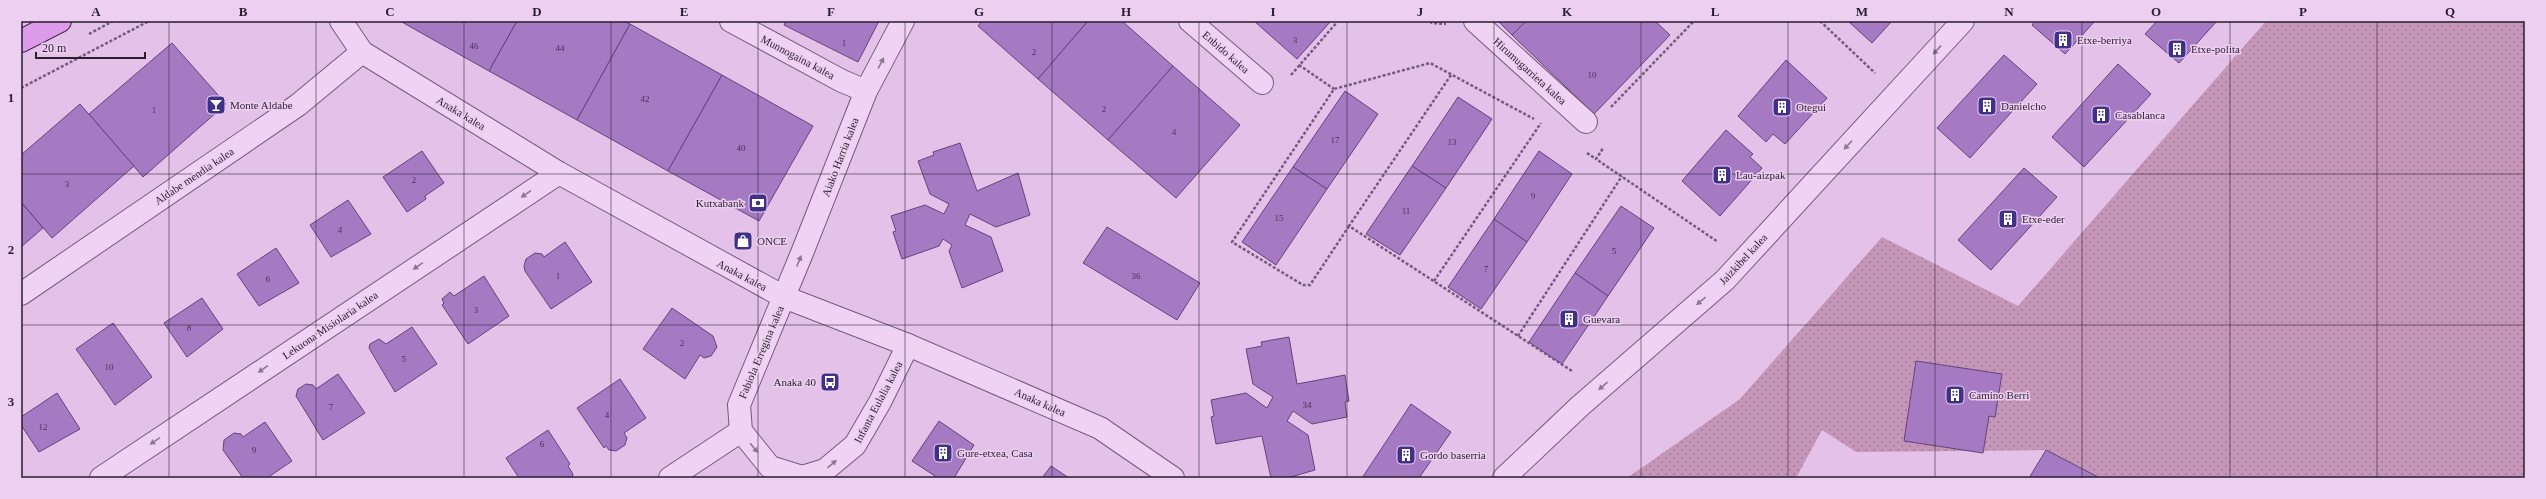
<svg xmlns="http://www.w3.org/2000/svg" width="2546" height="499" font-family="Georgia,serif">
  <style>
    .grass { fill: url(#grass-dots) }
    .building { fill: #a57ac3; stroke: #64437c }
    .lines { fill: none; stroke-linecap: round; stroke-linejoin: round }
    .minor-casing { stroke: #755a80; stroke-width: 24 }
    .major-casing { stroke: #432e4e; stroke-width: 24 }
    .path { stroke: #755a80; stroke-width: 2.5; stroke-dasharray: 3 2; stroke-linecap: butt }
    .minor { stroke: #f0d3f4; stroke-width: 22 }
    .major { stroke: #de9be9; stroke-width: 22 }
    .oneway { fill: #8d7892 }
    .grid { fill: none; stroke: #2a1d31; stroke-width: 1; stroke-opacity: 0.55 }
    .labels { text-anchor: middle; stroke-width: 3; stroke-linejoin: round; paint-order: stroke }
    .number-label { font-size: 9px; fill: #493456 }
    .poi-label { font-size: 11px; fill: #2a1d31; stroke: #edcff1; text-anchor: start }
    .street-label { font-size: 11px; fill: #2a1d31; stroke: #edcff1 }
    .neatline { fill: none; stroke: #2a1d31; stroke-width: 1.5 }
    .grid-label { font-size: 13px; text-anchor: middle; font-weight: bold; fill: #2a1d31 }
  </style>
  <defs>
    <pattern id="grass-dots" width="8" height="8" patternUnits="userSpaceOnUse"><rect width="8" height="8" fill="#c596b7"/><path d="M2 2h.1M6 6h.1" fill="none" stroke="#a07a95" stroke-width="1.8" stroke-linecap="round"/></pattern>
  </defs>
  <rect width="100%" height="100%" fill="#e3c1e8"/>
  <!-- grass -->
  <polygon class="grass" points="2266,21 2525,21 2525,478 2100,478 2046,450 1856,452 1822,430 1796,478 1627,478 1740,399 1882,237 2018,306"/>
  <!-- building -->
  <g class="building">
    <polygon points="400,21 517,21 489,71"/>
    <polygon points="517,21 624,21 630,24 577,120 489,71"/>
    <polygon points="786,21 879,21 858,62 784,25"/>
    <polygon points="982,21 1088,21 1038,79 978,26"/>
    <polygon points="1088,21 1122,21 1173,66 1108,140 1038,79"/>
    <polygon points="1254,21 1331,21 1297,59"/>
    <polygon points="1498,21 1526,21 1512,35"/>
    <polygon points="1526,21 1655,21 1670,35 1594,114 1512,35"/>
    <polygon points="1848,21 1892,21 1872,43"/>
    <polygon points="2035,21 2095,21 2065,54 2032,25"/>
    <polygon points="2157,21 2217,21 2179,63 2145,34"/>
    <polygon points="630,24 722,75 668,171 577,120"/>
    <polygon points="172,43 226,104 143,177 89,114"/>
    <polygon points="2004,55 2037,84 1970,158 1937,128"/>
    <polygon points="1786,60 1827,98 1785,144 1773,134 1766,142 1738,116"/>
    <polygon points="2118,64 2151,94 2084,167 2052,137"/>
    <polygon points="1173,66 1240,125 1176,198 1108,140"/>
    <polygon points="722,75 813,126 759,221 668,171"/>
    <polygon points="1345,91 1378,114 1327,189 1293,167"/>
    <polygon points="1458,97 1492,119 1446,188 1412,166"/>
    <polygon points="80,104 134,166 52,238 21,202 21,155"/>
    <polygon points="1726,130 1753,154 1750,157 1762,168 1720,216 1682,181"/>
    <polygon points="960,143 977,191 1018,173 1030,215 996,227 970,214 965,225 991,237 1003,271 962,288 949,251 952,245 943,239 939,246 902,259 893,232 896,231 891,216 925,205 944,214 949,204 930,194 918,161 934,155 933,152"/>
    <polygon points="422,151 444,183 425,196 426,199 407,212 383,177"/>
    <polygon points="1539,151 1572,174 1527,242 1494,219"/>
    <polygon points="1412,166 1446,188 1400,255 1366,234"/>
    <polygon points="1293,167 1327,189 1276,265 1242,242"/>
    <polygon points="2024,168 2057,197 1991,270 1958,240"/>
    <polygon points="348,200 371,234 331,257 310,225"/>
    <polygon points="21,202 43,228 21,247"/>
    <polygon points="1621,206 1654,228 1608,296 1575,273"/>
    <polygon points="1494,219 1527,242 1481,309 1448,287"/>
    <polygon points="1107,227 1200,283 1177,320 1083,263"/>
    <polygon points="565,242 592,282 551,309 525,271 524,266 526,259 535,253 542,254 544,257"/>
    <polygon points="276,248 299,283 259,306 237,274"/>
    <polygon points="1575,273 1608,296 1562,364 1529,342"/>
    <polygon points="484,276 509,316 468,344 442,305 444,303 442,299 450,292 454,296"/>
    <polygon points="202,298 223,329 187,357 164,323"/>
    <polygon points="672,308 713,336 717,347 711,356 704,358 700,355 685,379 643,349"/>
    <polygon points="113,323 152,377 115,405 76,349"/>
    <polygon points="412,327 437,364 395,392 369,348 370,344 379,339 386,344"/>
    <polygon points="1289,337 1297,384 1345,375 1349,401 1345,402 1347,417 1312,424 1293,411 1287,421 1308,435 1315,470 1287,478 1271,478 1262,436 1216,444 1211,417 1214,416 1211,400 1246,393 1267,408 1273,397 1253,384 1246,349 1262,346 1261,342"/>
    <polygon points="1916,361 2002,374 1995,417 1989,416 1983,453 1904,441"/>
    <polygon points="338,374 365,413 323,440 296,396 298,389 306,384 313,385 316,389"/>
    <polygon points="620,379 646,418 624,433 627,438 625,445 616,451 609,450 606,446 604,448 577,408"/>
    <polygon points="57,393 80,429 39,452 21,425 21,417"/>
    <polygon points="1411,404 1451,432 1419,478 1362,478"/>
    <polygon points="939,421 974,445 954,478 938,478 912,461"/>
    <polygon points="265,422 292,461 267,478 243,478 223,450 224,440 234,433 241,434 243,437"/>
    <polygon points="548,430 570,464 568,466 573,474 572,478 519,478 506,458"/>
    <polygon points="2046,450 2100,478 2029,478"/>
    <polygon points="1051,466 1069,478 1042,478"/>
  </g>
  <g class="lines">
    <!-- minor casing -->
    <g class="minor-casing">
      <g id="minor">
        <polyline points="341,21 362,52 559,173 784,297 908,345 1100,428 1173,478"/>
        <polyline points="731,21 842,81 866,91"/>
        <polyline points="903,21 866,91 802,253 739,405 741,431 770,467 802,477 825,470 855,445 880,402 908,345"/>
        <polyline points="1190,21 1262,83"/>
        <polyline points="1475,21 1586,122"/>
        <polyline points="21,294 298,105 362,52"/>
        <polyline points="101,478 559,173"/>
        <polyline points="670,478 741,431"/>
        <polyline points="1504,478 1580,406 1725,280 1963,21"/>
      </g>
    </g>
    <!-- major casing -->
    <g class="major-casing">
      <polyline id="major" points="21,41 60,21"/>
    </g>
    <!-- path -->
    <g class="path">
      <polyline points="1430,21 1432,23 1446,24"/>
      <polyline points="1820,21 1875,73"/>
      <polyline points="89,34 113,21"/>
      <polyline points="1299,65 1334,89"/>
      <polyline points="1291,75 1338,21"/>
      <polyline points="1451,75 1349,226 1572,371"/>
      <polyline points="21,88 149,21"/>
      <polyline points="1611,107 1694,21"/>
      <polyline points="1601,149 1602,150 1596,159 1718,242"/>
      <polyline points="1587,153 1596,159"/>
      <polyline points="1349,226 1310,285 1303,285 1232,242 1334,89 1430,63 1534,119"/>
      <polyline points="1434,281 1541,123"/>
      <polyline points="1518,336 1622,176"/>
    </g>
    <!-- minor -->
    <use href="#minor" class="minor"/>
    <!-- major -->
    <use href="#major" class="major"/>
  </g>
  <!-- one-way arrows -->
  <defs><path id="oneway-solid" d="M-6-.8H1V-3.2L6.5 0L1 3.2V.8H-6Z"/></defs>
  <g class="oneway">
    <use href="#oneway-solid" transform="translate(1937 50) rotate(133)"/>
    <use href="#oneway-solid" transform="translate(881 63) rotate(-62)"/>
    <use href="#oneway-solid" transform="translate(1848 145) rotate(133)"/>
    <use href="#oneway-solid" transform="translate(526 194) rotate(146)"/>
    <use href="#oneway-solid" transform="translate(799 261) rotate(-67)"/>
    <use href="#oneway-solid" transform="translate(418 266) rotate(146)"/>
    <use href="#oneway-solid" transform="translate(1701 301) rotate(139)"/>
    <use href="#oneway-solid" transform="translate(263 369) rotate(146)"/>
    <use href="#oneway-solid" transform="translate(1603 386) rotate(139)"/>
    <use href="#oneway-solid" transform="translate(155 441) rotate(146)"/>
    <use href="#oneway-solid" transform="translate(754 448) rotate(51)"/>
    <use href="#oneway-solid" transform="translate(832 464) rotate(-40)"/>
  </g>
  <!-- grid -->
  <path class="grid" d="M169,21V478M316,21V478M464,21V478M611,21V478M758,21V478M905,21V478M1052,21V478M1199,21V478M1347,21V478M1494,21V478M1641,21V478M1788,21V478M1935,21V478M2082,21V478M2230,21V478M2377,21V478M21,174H2525M21,325H2525"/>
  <!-- icons -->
  <defs>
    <g id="building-square" transform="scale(1)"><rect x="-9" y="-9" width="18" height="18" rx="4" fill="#403188" stroke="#edcff1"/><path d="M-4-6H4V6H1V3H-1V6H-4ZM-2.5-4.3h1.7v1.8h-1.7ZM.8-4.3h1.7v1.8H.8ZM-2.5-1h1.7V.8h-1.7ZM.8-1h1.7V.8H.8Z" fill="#fff"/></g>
    <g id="bar-square" transform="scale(1)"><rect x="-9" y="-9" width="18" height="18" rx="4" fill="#403188" stroke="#edcff1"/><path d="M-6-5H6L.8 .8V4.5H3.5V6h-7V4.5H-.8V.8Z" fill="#fff"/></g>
    <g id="bank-square" transform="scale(1)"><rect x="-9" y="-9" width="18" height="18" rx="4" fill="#403188" stroke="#edcff1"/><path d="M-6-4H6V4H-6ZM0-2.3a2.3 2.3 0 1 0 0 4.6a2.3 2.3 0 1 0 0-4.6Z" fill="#fff"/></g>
    <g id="shop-square" transform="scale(1)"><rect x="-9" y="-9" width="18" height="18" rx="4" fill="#403188" stroke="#edcff1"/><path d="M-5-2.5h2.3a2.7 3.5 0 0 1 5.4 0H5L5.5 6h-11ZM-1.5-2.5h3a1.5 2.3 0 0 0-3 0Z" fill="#fff"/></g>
    <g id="bus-square" transform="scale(1)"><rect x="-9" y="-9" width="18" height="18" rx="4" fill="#403188" stroke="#edcff1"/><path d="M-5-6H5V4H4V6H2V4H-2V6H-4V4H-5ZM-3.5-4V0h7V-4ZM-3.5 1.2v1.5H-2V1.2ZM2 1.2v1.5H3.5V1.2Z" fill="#fff"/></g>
  </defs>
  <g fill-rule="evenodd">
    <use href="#building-square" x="2063" y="40"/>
    <use href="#building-square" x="2177" y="49"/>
    <use href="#bar-square" x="216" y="105"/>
    <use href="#building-square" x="1987" y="106"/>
    <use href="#building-square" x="1782" y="107"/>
    <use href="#building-square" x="2101" y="115"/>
    <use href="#building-square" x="1722" y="175"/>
    <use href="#bank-square" x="758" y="203"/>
    <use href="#building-square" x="2008" y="219"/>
    <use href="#shop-square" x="743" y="241"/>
    <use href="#building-square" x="1569" y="319"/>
    <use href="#bus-square" x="830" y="382"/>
    <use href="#building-square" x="1955" y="395"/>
    <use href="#building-square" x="943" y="453"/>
    <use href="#building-square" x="1406" y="455"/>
  </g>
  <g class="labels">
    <!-- number labels -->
    <g class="number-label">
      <text x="1295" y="43">3</text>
      <text x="844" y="46">1</text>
      <text x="474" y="49">46</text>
      <text x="560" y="51">44</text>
      <text x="1034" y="55">2</text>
      <text x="1592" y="78">10</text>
      <text x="645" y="102">42</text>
      <text x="1104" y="112">2</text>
      <text x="154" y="113">1</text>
      <text x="1174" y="135">4</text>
      <text x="1335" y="143">17</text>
      <text x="1452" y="145">13</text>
      <text x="741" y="151">40</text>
      <text x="414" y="183">2</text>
      <text x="67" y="187">3</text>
      <text x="1533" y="199">9</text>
      <text x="1406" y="214">11</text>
      <text x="1279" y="221">15</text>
      <text x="340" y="233">4</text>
      <text x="1614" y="254">5</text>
      <text x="1486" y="272">7</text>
      <text x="558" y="279">1</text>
      <text x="1136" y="279">36</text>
      <text x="268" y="282">6</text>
      <text x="476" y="313">3</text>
      <text x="189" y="331">8</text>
      <text x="682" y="346">2</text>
      <text x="404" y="362">5</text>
      <text x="109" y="370">10</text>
      <text x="1307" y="408">34</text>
      <text x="331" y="410">7</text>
      <text x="607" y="418">4</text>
      <text x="43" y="430">12</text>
      <text x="542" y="447">6</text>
      <text x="254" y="453">9</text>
    </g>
    <!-- poi labels -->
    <g class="poi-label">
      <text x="2077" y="44">Etxe-berriya</text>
      <text x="2191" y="53">Etxe-polita</text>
      <text x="230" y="109">Monte Aldabe</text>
      <text x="2001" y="110">Danielcho</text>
      <text x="1796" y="111">Otegui</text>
      <text x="2115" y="119">Casablanca</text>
      <text x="1736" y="179">Lau-aizpak</text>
      <text x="744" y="207" text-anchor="end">Kutxabank</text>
      <text x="2022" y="223">Etxe-eder</text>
      <text x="757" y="245">ONCE</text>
      <text x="1583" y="323">Guevara</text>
      <text x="816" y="386" text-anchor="end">Anaka 40</text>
      <text x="1969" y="399">Camino Berri</text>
      <text x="957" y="457">Gure-etxea, Casa</text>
      <text x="1420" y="459">Gordo baserria</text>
    </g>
    <!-- street labels -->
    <g class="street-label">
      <text transform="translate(1226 52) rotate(41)" y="4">Enbido kalea</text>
      <text transform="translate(798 57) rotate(28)" y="4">Munnogaina kalea</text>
      <text transform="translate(1530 71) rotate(42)" y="4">Hirumugarrieta kalea</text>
      <text transform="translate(461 113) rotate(31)" y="4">Anaka kalea</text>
      <text transform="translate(840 157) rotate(-69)" y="4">Aiako Harria kalea</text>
      <text transform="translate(194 176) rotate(-34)" y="4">Aldabe mendia kalea</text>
      <text transform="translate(1743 259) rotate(-47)" y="4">Jaizkibel kalea</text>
      <text transform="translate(742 275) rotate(28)" y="4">Anaka kalea</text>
      <text transform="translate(330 325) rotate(-34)" y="4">Lekuona Misiolaria kalea</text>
      <text transform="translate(761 352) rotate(-67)" y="4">Fabiola Erregina kalea</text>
      <text transform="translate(878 402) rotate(-62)" y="4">Infanta Eulalia kalea</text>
      <text transform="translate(1040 402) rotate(24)" y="4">Anaka kalea</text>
    </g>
  </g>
  <!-- border -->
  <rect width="2546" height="499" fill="none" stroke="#edcff1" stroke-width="44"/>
  <!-- scale -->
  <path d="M36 52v6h109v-6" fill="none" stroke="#2a1d31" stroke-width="2"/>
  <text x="42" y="52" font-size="12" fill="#2a1d31" stroke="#edcff1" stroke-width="3" paint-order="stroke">20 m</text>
  <rect x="22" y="22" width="2502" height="455" class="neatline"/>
  <g class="grid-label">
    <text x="96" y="16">A</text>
    <text x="243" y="16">B</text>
    <text x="390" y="16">C</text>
    <text x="537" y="16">D</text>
    <text x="684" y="16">E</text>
    <text x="831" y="16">F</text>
    <text x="979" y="16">G</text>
    <text x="1126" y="16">H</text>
    <text x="1273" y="16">I</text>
    <text x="1420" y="16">J</text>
    <text x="1567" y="16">K</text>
    <text x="1715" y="16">L</text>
    <text x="1862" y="16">M</text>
    <text x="2009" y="16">N</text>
    <text x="2156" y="16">O</text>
    <text x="2303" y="16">P</text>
    <text x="2450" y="16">Q</text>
    <text x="11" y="102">1</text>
    <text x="11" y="254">2</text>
    <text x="11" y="406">3</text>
  </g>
</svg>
